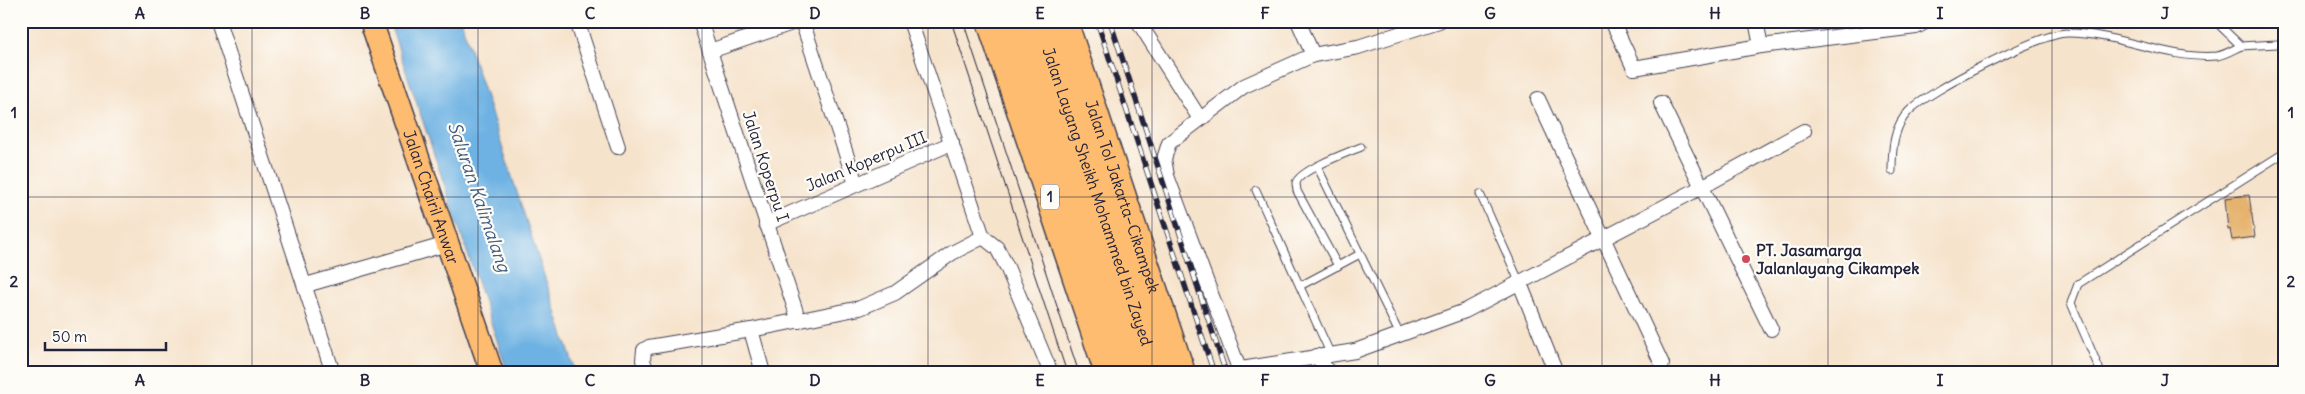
<svg xmlns="http://www.w3.org/2000/svg" width="2305" height="394" font-family="Delius,sans-serif">
  <style>
    .water { fill: #6eb2e3; stroke: #486a8f }
    .building { fill: #e6b36e }
    .lines { fill: none; stroke-linecap: round; stroke-linejoin: round }
    .lane-casing { stroke: #423f51; stroke-width: 9 }
    .street-casing { stroke: #423f51; stroke-width: 16 }
    .primary-casing { stroke: #423f51; stroke-width: 25 }
    .highway-casing { stroke: #423f51; stroke-width: 29 }
    .lane { stroke: #fff; stroke-width: 7 }
    .street { stroke: #fff; stroke-width: 14 }
    .primary { stroke: #fdbc6f; stroke-width: 22 }
    .highway { stroke: #fdbc6f; stroke-width: 26 }
    .tram { stroke: #22223b; stroke-width: 1 }
    .rail-casing { stroke: #22223b; stroke-width: 5.5 }
    .rail { stroke: #fdfcf7; stroke-width: 4; stroke-dasharray: 11; stroke-linecap: butt }
    .grid { fill: none; stroke: #22223b; stroke-width: 1; stroke-opacity: 0.55 }
    .poi-dot { fill: #d1495b; stroke: #fdfcf7; stroke-width: 2 }
    .labels { text-anchor: middle; stroke-width: 4.5; stroke-linejoin: round; paint-order: stroke }
    .shield { fill: #fdfcf7; stroke: #646373; stroke-width: 1 }
    .shield-label { font-size: 15px; font-weight: bold; fill: #22223b }
    .street-label { font-size: 16px; fill: #22223b; stroke: #fdfcf7 }
    .poi-label { font-size: 16px; font-weight: bold; fill: #22223b; stroke: #fdfcf7; text-anchor: start }
    .water-label { font-size: 18px; font-style: italic; fill: #405c7e; stroke: #fdfcf7 }
    .neatline { fill: none; stroke: #22223b; stroke-width: 2 }
    .grid-label { font-size: 16px; text-anchor: middle; font-weight: bold; fill: #22223b }
  </style>
  <rect width="100%" height="100%" fill="#fdfcf7"/>
  <filter id="ink" filterUnits="userSpaceOnUse"><feTurbulence type="fractalNoise" baseFrequency=".02" numOctaves="2"/><feDisplacementMap in="SourceGraphic" scale="10" xChannelSelector="R" yChannelSelector="G"/><feConvolveMatrix kernelMatrix="1 2 1 2 8 2 1 2 1" color-interpolation-filters="sRGB"/></filter>
  <filter id="wash" filterUnits="userSpaceOnUse"><feTurbulence type="fractalNoise" baseFrequency=".0096" numOctaves="4" result="noise"/><feDisplacementMap in="SourceGraphic" scale="20" xChannelSelector="R" yChannelSelector="G"/><feGaussianBlur stdDeviation="1.12" result="paint"/><feColorMatrix in="noise" values="0 0 0 0 0 0 0 0 0 0 0 0 0 0 0 0 0 1.4 0 .05"/><feComposite in="paint" operator="in"/></filter>
  <g filter="url(#wash)">
    <rect width="100%" height="100%" fill="#f6e3cc"/>
    <!-- water -->
    <polygon class="water" points="389,21 461,21 576,373 508,373"/>
    <g id="blocks">
      <!-- building -->
      <polygon class="building" points="2249,195 2255,237 2232,240 2230,229 2228,230 2225,198"/>
    </g>
  </g>
  <g filter="url(#ink)">
    <use href="#blocks" fill-opacity="0" stroke="#423f51" stroke-width="1"/>
    <g class="lines">
      <!-- lane casing -->
      <g class="lane-casing">
        <g id="lane">
          <polyline points="2215,21 2241,46 2277,44 2284,42"/>
          <polyline points="1317,166 1400,335"/>
          <path d="M1892,171C1892,150 1893,127 1909,111C1929,91 2041,32 2068,33C2118,33 2167,60 2217,56C2225,55 2234,49 2241,46"/>
          <polyline points="1256,190 1331,355"/>
          <polyline points="1480,194 1519,281"/>
          <path d="M1338,266L1297,191C1297,190 1296,184 1296,183C1299,170 1349,152 1361,147"/>
          <polyline points="1300,286 1360,254"/>
          <polyline points="2098,373 2099,368 2071,303 2078,284 2284,153"/>
        </g>
      </g>
      <!-- street casing -->
      <g class="street-casing">
        <g id="street">
          <polyline points="218,21 333,373"/>
          <polyline points="577,21 618,147"/>
          <polyline points="700,21 799,321"/>
          <polyline points="802,21 856,184"/>
          <polyline points="910,21 983,237 997,248 1007,267 1051,373"/>
          <polyline points="1138,21 1200,119"/>
          <polyline points="1298,21 1313,55"/>
          <polyline points="1439,21 1358,47 1313,55 1244,86 1169,143 1164,159 1167,176 1238,366 1241,369 1355,351 1465,311 1702,187 1804,131"/>
          <polyline points="1612,21 1634,68 1761,46 1916,27 1927,21"/>
          <polyline points="1756,21 1761,46"/>
          <polyline points="710,51 798,21"/>
          <polyline points="1538,99 1662,364"/>
          <polyline points="1661,103 1771,329"/>
          <polyline points="766,224 952,143"/>
          <polyline points="1519,281 1556,373"/>
          <polyline points="306,285 447,244"/>
          <polyline points="751,330 763,373"/>
          <polyline points="1317,356 1329,373"/>
          <polyline points="647,373 643,360 644,350 649,347 751,330 860,308 895,293 952,253 983,237"/>
        </g>
      </g>
      <!-- primary casing -->
      <g class="primary-casing">
        <g id="primary">
          <path id="s1" d="M371,21L492,373"/>
        </g>
      </g>
      <!-- highway casing -->
      <g class="highway-casing">
        <g id="highway">
          <polyline points="990,21 1108,373"/>
          <polyline points="1013,21 1132,373"/>
          <path id="s2" d="M1039,21L1157,373"/>
          <path id="s3" d="M1064,21L1182,373"/>
        </g>
      </g>
      <!-- lane -->
      <use href="#lane" class="lane"/>
      <!-- street -->
      <use href="#street" class="street"/>
      <!-- primary -->
      <use href="#primary" class="primary"/>
      <!-- highway -->
      <use href="#highway" class="highway"/>
      <!-- tram -->
      <g class="tram">
        <polyline points="951,21 1067,373"/>
        <polyline points="963,21 1079,373"/>
      </g>
      <!-- rail casing -->
      <g class="rail-casing">
        <g id="rail">
          <polyline points="1097,21 1214,373"/>
          <polyline points="1110,21 1226,373"/>
        </g>
      </g>
      <!-- rail -->
      <use href="#rail" class="rail"/>
    </g>
  </g>
  <!-- grid -->
  <path class="grid" d="M252,21V373M478,21V373M702,21V373M928,21V373M1152,21V373M1378,21V373M1602,21V373M1828,21V373M2052,21V373M21,197H2284"/>
  <!-- markers -->
  <circle class="poi-dot" cx="1746" cy="259" r="5"/>
  <g class="labels">
    <!-- shield labels -->
    <rect class="shield" x="1041" y="184.5" width="18" height="25" rx="4"/>
    <g class="shield-label">
      <text x="1050" y="202">1</text>
    </g>
    <!-- street labels -->
    <g class="street-label">
      <text transform="translate(866 161) rotate(-23)" y="6">Jalan Koperpu III</text>
      <text transform="translate(766 166) rotate(72)" y="6">Jalan Koperpu I</text>
      <text dy="6" stroke="none"><textPath href="#s1" startOffset="186">Jalan Chairil Anwar</textPath></text>
      <text dy="6" stroke="none"><textPath href="#s2" startOffset="185">Jalan Layang Sheikh Mohammed bin Zayed</textPath></text>
      <text dy="6" stroke="none"><textPath href="#s3" startOffset="185">Jalan Tol Jakarta–Cikampek</textPath></text>
    </g>
    <!-- poi labels -->
    <g class="poi-label">
      <text x="1756" y="256">PT. Jasamarga<tspan x="1756" dy="18">Jalanlayang Cikampek</tspan></text>
    </g>
    <!-- water labels -->
    <g class="water-label">
      <text transform="translate(479 197) rotate(71)" y="6">Saluran Kalimalang</text>
    </g>
  </g>
  <!-- margin -->
  <rect width="2305" height="394" fill="none" stroke="#fdfcf7" stroke-width="55"/>
  <!-- scale -->
  <path d="M45 342v8h121v-8" fill="none" stroke="#22223b" stroke-width="2.5"/>
  <text x="52" y="342" font-size="15" fill="#22223b" stroke="#fdfcf7" stroke-width="4" paint-order="stroke">50 m</text>
  <rect x="28" y="28" width="2250" height="338" class="neatline"/>
  <g class="grid-label">
    <text x="140" y="19">A</text>
    <text x="365" y="19">B</text>
    <text x="590" y="19">C</text>
    <text x="815" y="19">D</text>
    <text x="1040" y="19">E</text>
    <text x="1265" y="19">F</text>
    <text x="1490" y="19">G</text>
    <text x="1715" y="19">H</text>
    <text x="1940" y="19">I</text>
    <text x="2165" y="19">J</text>
    <text x="14" y="118">1</text>
    <text x="2291" y="118">1</text>
    <text x="14" y="287">2</text>
    <text x="2291" y="287">2</text>
    <text x="140" y="386">A</text>
    <text x="365" y="386">B</text>
    <text x="590" y="386">C</text>
    <text x="815" y="386">D</text>
    <text x="1040" y="386">E</text>
    <text x="1265" y="386">F</text>
    <text x="1490" y="386">G</text>
    <text x="1715" y="386">H</text>
    <text x="1940" y="386">I</text>
    <text x="2165" y="386">J</text>
  </g>
</svg>
